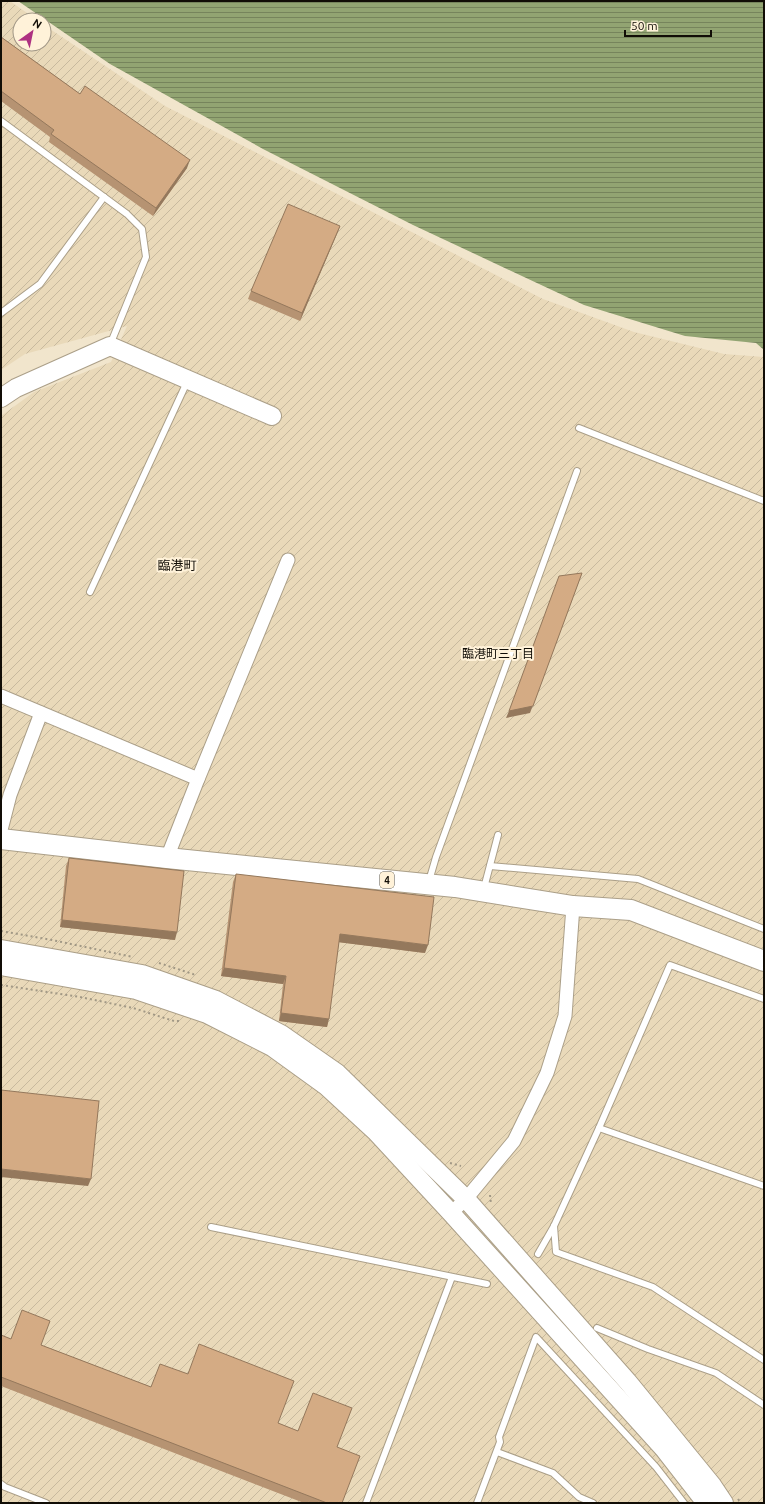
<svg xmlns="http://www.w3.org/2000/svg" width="765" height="1504" font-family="Ubuntu,'Noto Sans JP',sans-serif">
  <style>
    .industrial { fill: url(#industrial-furrows) }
    .water { fill: url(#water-rules) }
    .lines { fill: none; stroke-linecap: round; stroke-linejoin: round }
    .lane-casing { stroke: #ab9f88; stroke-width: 8 }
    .street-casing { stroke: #ab9f88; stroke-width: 15 }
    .secondary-casing { stroke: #ab9f88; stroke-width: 20 }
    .primary-casing { stroke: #ab9f88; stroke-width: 22 }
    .path { stroke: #a19885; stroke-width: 2; stroke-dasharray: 2 3; stroke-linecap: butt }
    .lane { stroke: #fff; stroke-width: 6 }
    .street { stroke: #fff; stroke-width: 13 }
    .secondary { stroke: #fff; stroke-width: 18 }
    .primary { stroke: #fff; stroke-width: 20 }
    .wall { fill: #b69372 }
    .shaded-wall { fill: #94785c }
    .building { fill: #d4ab84; stroke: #94785c }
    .labels { text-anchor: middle; stroke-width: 4; stroke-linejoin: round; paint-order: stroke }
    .shield { fill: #fff2d9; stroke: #585245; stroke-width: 1 }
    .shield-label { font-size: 10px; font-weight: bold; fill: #110d06 }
    .neighbourhood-label { font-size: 12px; fill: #110d06; stroke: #fff2d9 }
    .quarter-label { font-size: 13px; fill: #110d06; stroke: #fff2d9 }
  </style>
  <defs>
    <pattern id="industrial-furrows" width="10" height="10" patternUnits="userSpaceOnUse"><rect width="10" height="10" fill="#e9d9b9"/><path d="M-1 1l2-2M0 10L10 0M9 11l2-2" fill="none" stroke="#c7b99e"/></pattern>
    <pattern id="water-rules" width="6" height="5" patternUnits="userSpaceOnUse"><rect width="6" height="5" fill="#92a472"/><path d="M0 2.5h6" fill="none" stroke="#76845c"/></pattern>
  </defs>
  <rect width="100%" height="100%" fill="#f1e5cc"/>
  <!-- industrial -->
  <polygon class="industrial" points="1,1 10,1 37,20 20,20 20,44 44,44 44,25 165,106 543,299 634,332 724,354 764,357 764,1503 1,1503 1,416 34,392 111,362 127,326 25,354 1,370"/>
  <!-- water -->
  <polygon class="water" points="18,1 764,1 764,350 756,343 685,336 584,305 413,225 263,149 110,64"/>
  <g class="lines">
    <!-- lane casing -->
    <g class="lane-casing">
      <g id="lane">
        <polyline points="1,121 127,214 142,229 146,257 110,345"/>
        <polyline points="1,313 40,284 104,197"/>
        <polyline points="579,428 764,501"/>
        <polyline points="90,592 187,382"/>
        <polyline points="490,866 638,879 764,929"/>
        <polyline points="429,881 436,857 577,471"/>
        <polyline points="484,888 498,835"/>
        <polyline points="599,1128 764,1186"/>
        <polyline points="554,1226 556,1252 653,1287 764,1360"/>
        <polyline points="211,1227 487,1284"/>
        <polyline points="538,1254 554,1226 599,1128 670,965 764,999"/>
        <polyline points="597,1328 648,1349 716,1373 764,1405"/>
        <polyline points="497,1452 553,1473 579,1497 593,1503"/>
        <polyline points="1,1484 5,1487 46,1503"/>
        <polyline points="366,1503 452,1277"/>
        <polyline points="477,1503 500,1442 499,1437 536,1337 656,1467 684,1503"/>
      </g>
    </g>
    <!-- street casing -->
    <g class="street-casing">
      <g id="street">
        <polyline points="1,696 198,779 288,560"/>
        <polyline points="1,830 10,795 41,713"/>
        <polyline points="167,858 198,779"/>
        <polyline points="451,1213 466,1199 514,1141 547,1073 565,1016 573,906"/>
      </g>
    </g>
    <!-- secondary casing -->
    <g class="secondary-casing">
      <g id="secondary">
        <polyline points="1,398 16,388 110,346 272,416"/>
        <polyline points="1,949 142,974 216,1000 281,1034 337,1073 466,1199 628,1382 712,1485 724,1503"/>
        <polyline points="1,966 136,990 207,1014 272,1047 326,1086 376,1132 451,1213 664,1449 706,1503"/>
      </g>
    </g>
    <!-- primary casing -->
    <g class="primary-casing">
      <polyline id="primary" points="1,839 167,858 455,887 573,906 631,910 764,961"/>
    </g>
    <!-- path -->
    <g class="path">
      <polyline points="1,931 52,940 133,957"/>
      <polyline points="159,963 193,974 196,977"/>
      <polyline points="1,985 80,997 133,1008 174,1021 180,1021"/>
      <polyline points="450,1163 461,1166"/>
      <polyline points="490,1195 491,1204"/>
      <polyline points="738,1499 741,1503"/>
    </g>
    <!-- lane -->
    <use href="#lane" class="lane"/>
    <!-- street -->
    <use href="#street" class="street"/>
    <!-- secondary -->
    <use href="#secondary" class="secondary"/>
    <!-- primary -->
    <use href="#primary" class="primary"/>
  </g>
  <!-- wall -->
  <g class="wall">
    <polygon points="1,37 80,94 187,168 153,216 49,142 50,137 1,101"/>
    <polygon points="340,226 300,321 248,299 251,291"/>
    <polygon points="69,858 175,940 60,927 66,866"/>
    <polygon points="236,874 425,953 339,942 327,1027 279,1021 283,984 221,976 233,882"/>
    <polygon points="1,1335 11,1339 41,1345 151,1387 278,1423 337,1447 342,1503 304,1503 1,1386"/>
  </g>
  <!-- shaded-wall -->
  <g class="shaded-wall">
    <polygon points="190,160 187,168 153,216 156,208"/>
    <polygon points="340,226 337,234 300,321 302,313"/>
    <polygon points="582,573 530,713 506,718 509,711"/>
    <polygon points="62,920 177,932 175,940 60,927"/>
    <polygon points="340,934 428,945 425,953 337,942"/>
    <polygon points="224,968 286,976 283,984 221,976"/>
    <polygon points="281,1013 329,1019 327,1027 279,1021"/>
    <polygon points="1,1169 91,1179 88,1186 1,1177"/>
  </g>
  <!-- building -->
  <g class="building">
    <polygon points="1,37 80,94 85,86 190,160 156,208 51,134 54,130 1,91"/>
    <polygon points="288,204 340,226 302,313 251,291"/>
    <polygon points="582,573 533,706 509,711 559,576"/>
    <polygon points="69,858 184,871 177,932 62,920"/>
    <polygon points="236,874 434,897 428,945 340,934 329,1019 281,1013 286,976 224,968"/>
    <polygon points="1,1090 99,1101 91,1179 1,1169"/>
    <polygon points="22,1310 50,1321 41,1345 151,1387 160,1364 188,1374 199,1344 294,1381 278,1423 298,1431 313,1393 352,1408 337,1447 360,1456 342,1503 327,1503 1,1377 1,1335 11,1339"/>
  </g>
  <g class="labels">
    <!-- shield labels -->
    <rect class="shield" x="380" y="872" width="14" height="16" rx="3"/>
    <g class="shield-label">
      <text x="387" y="884">4</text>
    </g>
    <!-- neighbourhood labels -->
    <g class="neighbourhood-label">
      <text x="498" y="658">臨港町三丁目</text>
    </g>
    <!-- quarter labels -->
    <g class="quarter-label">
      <text x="177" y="570">臨港町</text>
    </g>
  </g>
  <!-- border -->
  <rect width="765" height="1504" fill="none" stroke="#110d06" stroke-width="4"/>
  <!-- north arrow -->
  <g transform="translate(32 32) rotate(33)"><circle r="19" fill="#fff2d9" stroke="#a09685"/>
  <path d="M0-3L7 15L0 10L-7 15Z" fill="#ae3181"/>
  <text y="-6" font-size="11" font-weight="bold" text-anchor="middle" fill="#110d06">N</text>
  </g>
  <!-- scale -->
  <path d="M625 30v6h86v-6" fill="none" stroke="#110d06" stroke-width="2"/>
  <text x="631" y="30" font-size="12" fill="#110d06" stroke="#fff2d9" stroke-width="3" paint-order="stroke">50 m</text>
</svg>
